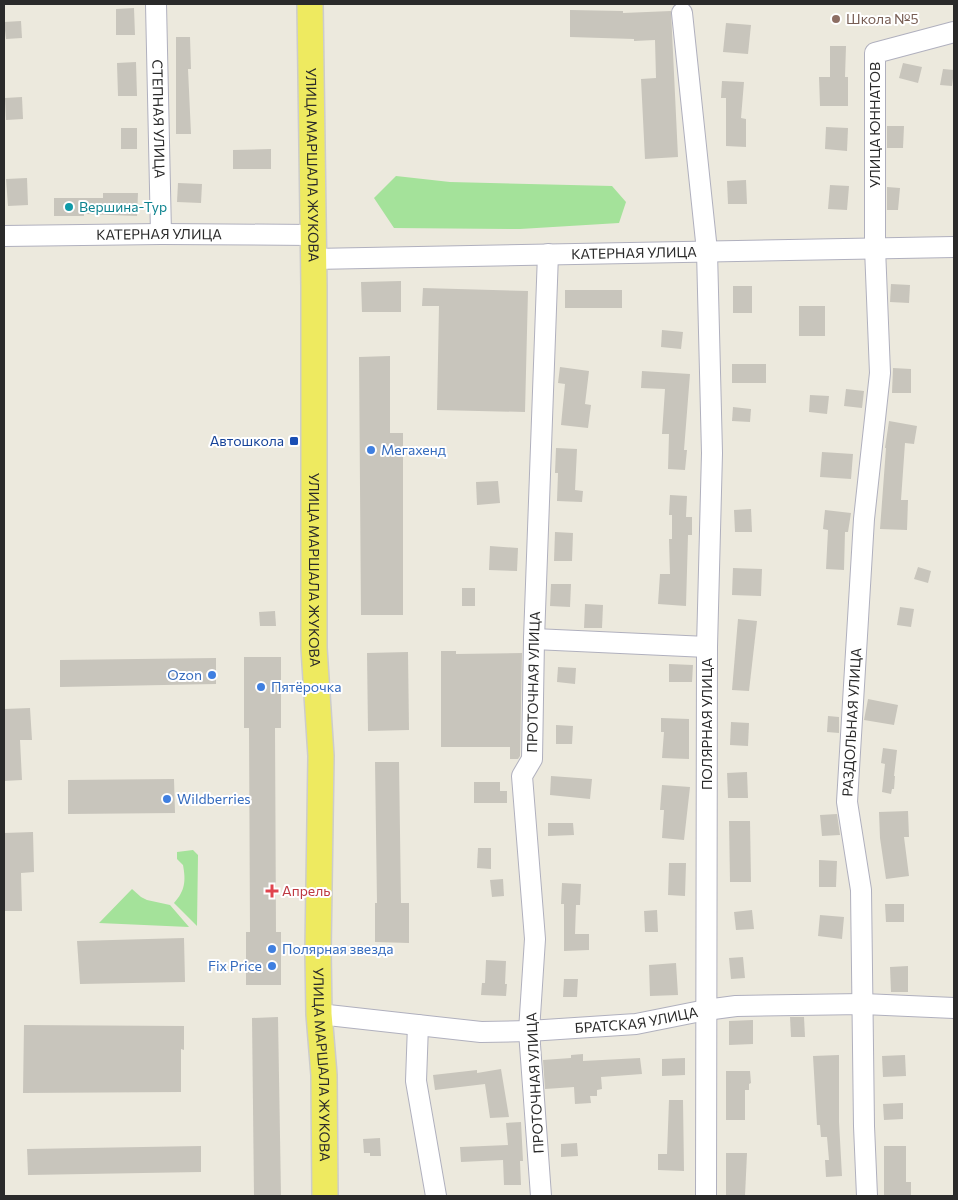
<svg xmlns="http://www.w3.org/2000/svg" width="958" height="1200" font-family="Commissioner,sans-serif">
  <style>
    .green { fill: #a4e29a }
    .building { fill: #c8c5bc }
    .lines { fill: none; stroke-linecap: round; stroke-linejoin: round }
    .minor-casing { stroke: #b0b0be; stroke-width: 22 }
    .major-casing { stroke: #ccc; stroke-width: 28 }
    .minor { stroke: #fff; stroke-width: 20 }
    .major { stroke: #eeea60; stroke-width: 25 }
    .education-dot { fill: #8d6e63; stroke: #fff; stroke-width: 2 }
    .culture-dot { fill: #0f9aa8; stroke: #fff; stroke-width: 2 }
    .transit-dot { fill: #1a4fb4; stroke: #fff; stroke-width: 2 }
    .shop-dot { fill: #3f7fe0; stroke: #fff; stroke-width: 2 }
    .health-dot { fill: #e0444e; stroke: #fff; stroke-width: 2 }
    .labels { text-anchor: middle; stroke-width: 4; stroke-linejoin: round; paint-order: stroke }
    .education-label { font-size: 14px; fill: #785e54; stroke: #fff; text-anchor: start }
    .street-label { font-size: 14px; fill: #2a2a2a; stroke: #fff }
    .culture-label { font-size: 14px; fill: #0d838f; stroke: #fff; text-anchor: start }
    .transit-label { font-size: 14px; fill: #164399; stroke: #fff; text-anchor: end }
    .shop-label { font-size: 14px; fill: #366cbe; stroke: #fff; text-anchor: start }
    .health-label { font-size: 14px; fill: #be3a42; stroke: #fff; text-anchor: start }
  </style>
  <rect width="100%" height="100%" fill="#ece9dd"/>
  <!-- green -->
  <g class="green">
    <polygon points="396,176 450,182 612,186 626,202 619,223 520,229 394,228 374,198"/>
    <path d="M193,850L198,855L197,926L174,903C185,891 186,881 183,865L177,859V852Z"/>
    <polygon points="132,889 141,897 147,900 170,905 189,927 99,923"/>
  </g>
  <!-- building -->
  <g class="building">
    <polygon points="134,8 135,35 116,35 116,9"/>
    <polygon points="570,10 623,11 623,13 671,11 678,157 645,159 641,79 656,78 655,40 634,41 634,39 570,37"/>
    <polygon points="21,21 22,38 6,39 4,22"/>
    <polygon points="726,23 751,25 748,54 723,52"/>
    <polygon points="176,37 190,37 191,69 188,69 191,134 176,134"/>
    <polygon points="830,46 846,46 845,77 848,77 848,106 820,106 819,77 830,77"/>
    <polygon points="136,62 137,96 118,96 117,63"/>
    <polygon points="903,63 922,67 918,83 899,78"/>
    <polygon points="943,69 954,70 952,86 940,85"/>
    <polygon points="722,81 744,82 741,118 746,119 746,147 726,146 726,98 721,98"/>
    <polygon points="22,97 23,119 6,120 5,98"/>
    <polygon points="887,126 904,126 903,148 887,148"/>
    <polygon points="826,127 848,128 847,151 825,149"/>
    <rect x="121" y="128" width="16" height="21"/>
    <polygon points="271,149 271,169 233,169 233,150"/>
    <polygon points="27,178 28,205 8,206 6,179"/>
    <polygon points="746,180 747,204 728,204 727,181"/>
    <polygon points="178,183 202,184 201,203 177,202"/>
    <polygon points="830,185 849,186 847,210 828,209"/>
    <polygon points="887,187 900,188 898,210 887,210"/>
    <polygon points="103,193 138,193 137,216 84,214 84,216 54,216 54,198 103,198"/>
    <polygon points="401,281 401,312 362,312 361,282"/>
    <polygon points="891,284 910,285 909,303 890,302"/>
    <rect x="733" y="286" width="19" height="27"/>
    <polygon points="423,288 528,291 525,412 437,410 439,306 422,306"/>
    <rect x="565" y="290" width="57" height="18"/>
    <rect x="799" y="306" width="26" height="30"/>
    <polygon points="662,330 683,332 681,349 661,347"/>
    <polygon points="390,356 390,433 403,433 403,615 361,615 359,357"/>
    <rect x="732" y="364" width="34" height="19"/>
    <polygon points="560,367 589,371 585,404 591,405 588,428 561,425 565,384 558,383"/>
    <polygon points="893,368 911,369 911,393 892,393"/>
    <polygon points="642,371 690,374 684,450 687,450 685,470 668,469 669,434 662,434 665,389 641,388"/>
    <polygon points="846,389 864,391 862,408 844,406"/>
    <polygon points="810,395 829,396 827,414 809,412"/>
    <polygon points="733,407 751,409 750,422 732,421"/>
    <polygon points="889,421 917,426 914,444 905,443 901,500 908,500 907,530 880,529 886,448 885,448"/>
    <polygon points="556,448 577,449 575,490 583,491 582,502 557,501 558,473 555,473"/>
    <polygon points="822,452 853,454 851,479 820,477"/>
    <polygon points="498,481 500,503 477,505 476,482"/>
    <polygon points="670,495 687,496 686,517 692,517 692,535 688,535 686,606 658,604 660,574 670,574 669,539 672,539 672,515 669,515"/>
    <polygon points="751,509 752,532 735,532 734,510"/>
    <polygon points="825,510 851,513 848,532 845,532 844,570 826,569 828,530 823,529"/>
    <polygon points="555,532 573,533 572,561 554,561"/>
    <polygon points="490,546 518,548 517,571 489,570"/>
    <polygon points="918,567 931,571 928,583 914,579"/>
    <polygon points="733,568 762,569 761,596 732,595"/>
    <polygon points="551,584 571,584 570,607 550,606"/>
    <rect x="462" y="588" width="13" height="18"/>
    <polygon points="585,604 603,605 602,628 584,628"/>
    <polygon points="900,607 914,609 911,627 897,625"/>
    <polygon points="275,611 276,626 260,626 259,612"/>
    <polygon points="738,619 757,621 749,691 732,690"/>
    <polygon points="441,651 456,651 456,654 522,653 520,756 518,759 510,759 510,747 441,747"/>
    <polygon points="408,652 409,730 368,731 367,653"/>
    <polygon points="244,657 281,657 281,728 275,728 276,932 281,932 281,985 246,985 246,932 250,932 249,728 244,728"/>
    <polygon points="216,658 216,684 60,687 60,660"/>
    <polygon points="669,664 693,665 692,682 669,682"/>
    <polygon points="558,667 576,668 575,684 557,682"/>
    <polygon points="868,699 898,705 894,725 864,720"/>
    <polygon points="30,708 32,740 20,740 22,780 4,781 4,709"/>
    <polygon points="828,716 839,717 839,733 827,732"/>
    <polygon points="661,718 689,719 689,759 662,758 664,732 661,732"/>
    <polygon points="731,722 749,723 748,746 730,745"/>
    <polygon points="556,725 573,726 572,744 556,744"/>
    <polygon points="883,748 897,750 894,776 895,776 894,789 892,789 891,794 882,792 885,764 881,763"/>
    <polygon points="375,762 399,762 401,903 409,903 409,943 375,942 375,903 377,903"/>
    <polygon points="747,772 748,798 728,798 727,773"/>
    <polygon points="551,776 592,779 590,799 550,795"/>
    <polygon points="174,779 175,813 68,814 68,780"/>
    <polygon points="474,782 500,782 500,791 507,791 507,803 474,803"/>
    <polygon points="662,785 690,787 684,840 662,838 664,810 660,810"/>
    <polygon points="908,811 909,837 904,837 909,876 886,879 880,838 879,812"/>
    <polygon points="837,814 840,835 822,836 820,815"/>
    <polygon points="729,821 750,821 751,882 730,882"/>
    <polygon points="548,823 573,823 574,835 548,836"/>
    <polygon points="33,832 34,872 21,873 22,911 4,911 4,833"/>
    <polygon points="478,848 491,848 491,869 477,868"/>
    <polygon points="819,860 837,861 836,887 819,887"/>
    <polygon points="669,863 686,863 685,896 668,895"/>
    <polygon points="503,879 504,896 492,897 490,880"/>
    <polygon points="562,883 581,884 580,905 576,905 575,934 589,934 589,950 564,951 564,904 561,904"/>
    <polygon points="885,904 904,904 904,922 886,922"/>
    <polygon points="657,910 658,932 645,932 644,911"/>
    <polygon points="752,910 754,929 736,930 734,912"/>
    <polygon points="820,915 844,917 842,939 818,936"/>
    <polygon points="184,938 185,982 80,984 77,941"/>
    <polygon points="743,957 745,978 731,979 729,958"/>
    <polygon points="486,960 506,961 505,984 507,984 506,996 481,995 482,983 485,983"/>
    <polygon points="676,963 678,995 650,996 649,965"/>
    <polygon points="908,966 908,992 891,992 890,967"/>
    <polygon points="564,979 578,979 577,997 563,997"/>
    <polygon points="278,1017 281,1196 254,1196 252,1018"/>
    <polygon points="790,1017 804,1017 805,1037 791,1037"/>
    <polygon points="753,1020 753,1044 729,1045 729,1021"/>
    <polygon points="24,1025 184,1026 184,1050 181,1049 181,1092 23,1093"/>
    <polygon points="583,1054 583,1061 640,1058 642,1074 601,1077 602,1089 597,1090 597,1096 590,1096 591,1103 575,1104 574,1087 545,1089 543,1060 571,1058 571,1055"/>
    <polygon points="839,1055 839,1122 842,1176 826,1177 825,1160 829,1160 827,1137 821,1137 820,1125 817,1125 813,1056"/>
    <polygon points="905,1055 906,1076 883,1077 882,1056"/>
    <polygon points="685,1058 685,1075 662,1076 662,1059"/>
    <polygon points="501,1069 509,1117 490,1118 485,1084 435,1090 433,1075 477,1070 477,1073"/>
    <polygon points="726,1071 750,1071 751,1083 749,1084 749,1090 745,1090 745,1120 726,1120"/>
    <polygon points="669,1100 683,1100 684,1171 658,1170 658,1154 667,1154"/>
    <polygon points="903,1103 903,1119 884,1120 883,1104"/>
    <polygon points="521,1122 523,1161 520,1161 521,1185 504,1185 503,1160 461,1162 460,1147 508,1145 506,1123"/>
    <polygon points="380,1138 381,1156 370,1156 370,1153 364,1153 363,1139"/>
    <polygon points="577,1143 578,1156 561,1157 561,1144"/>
    <polygon points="201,1146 201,1172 28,1175 27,1149"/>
    <polygon points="884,1146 906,1146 906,1182 911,1182 911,1196 884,1196"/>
    <polygon points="726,1153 747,1153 745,1196 726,1196"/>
  </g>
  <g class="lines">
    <!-- minor casing -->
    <g class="minor-casing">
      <g id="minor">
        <path id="s1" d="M156,4L161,234"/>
        <polyline points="682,13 707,251 712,453 707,647 706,1196"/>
        <path id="s2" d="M4,236L161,234L313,235"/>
        <path id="s3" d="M313,259L954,247"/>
        <polyline points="534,639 707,647"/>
        <path id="s4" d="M319,1014L481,1032L529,1031L636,1024L706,1010L736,1006L863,1004L954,1008"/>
        <polyline points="418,1025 416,1081 436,1196"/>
        <path id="s5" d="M541,1196L529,1031L535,939L522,776L532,759L534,639L548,254"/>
        <path id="s6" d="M867,1196L864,1126L861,890L847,802L864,519L880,373L875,248V53L954,32"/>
      </g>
    </g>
    <!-- major casing -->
    <g class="major-casing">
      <g id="major">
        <path id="s7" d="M310,4L314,286V648L321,756L318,951L319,1014L324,1075L325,1196"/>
      </g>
    </g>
    <!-- minor -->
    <use href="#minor" class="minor"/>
    <!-- major -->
    <use href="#major" class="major"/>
  </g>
  <!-- markers -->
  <circle class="education-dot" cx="836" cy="19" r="5"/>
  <circle class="culture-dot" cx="69" cy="207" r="5"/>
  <rect class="transit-dot" x="289" y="436" width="10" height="10" rx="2.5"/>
  <g class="shop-dot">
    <circle cx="371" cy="450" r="5"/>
    <circle cx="212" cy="675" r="5"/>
    <circle cx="261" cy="687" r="5"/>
    <circle cx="167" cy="799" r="5"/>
    <circle cx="272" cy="949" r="5"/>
    <circle cx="272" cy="966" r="5"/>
  </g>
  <path class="health-dot" d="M269.5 883.5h5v5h5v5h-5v5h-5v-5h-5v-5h5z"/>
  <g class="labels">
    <!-- education labels -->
    <g class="education-label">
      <text x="846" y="24">Школа №5</text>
    </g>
    <!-- street labels -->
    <g class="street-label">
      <text dy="5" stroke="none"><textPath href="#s1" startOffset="115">СТЕПНАЯ УЛИЦА</textPath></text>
      <text transform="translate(875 125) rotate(-90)" y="5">УЛИЦА ЮННАТОВ</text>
      <text dy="5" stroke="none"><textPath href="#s7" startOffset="161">УЛИЦА МАРШАЛА ЖУКОВА</textPath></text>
      <text dy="5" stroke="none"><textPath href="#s2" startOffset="155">КАТЕРНАЯ УЛИЦА</textPath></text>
      <text dy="5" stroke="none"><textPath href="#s3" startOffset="321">КАТЕРНАЯ УЛИЦА</textPath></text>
      <text dy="5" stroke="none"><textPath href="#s7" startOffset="566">УЛИЦА МАРШАЛА ЖУКОВА</textPath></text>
      <text dy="5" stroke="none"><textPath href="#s5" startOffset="518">ПРОТОЧНАЯ УЛИЦА</textPath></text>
      <text dy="5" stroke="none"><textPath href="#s6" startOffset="475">РАЗДОЛЬНАЯ УЛИЦА</textPath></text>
      <text transform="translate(707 724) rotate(-90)" y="5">ПОЛЯРНАЯ УЛИЦА</text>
      <text dy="5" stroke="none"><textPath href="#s4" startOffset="319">БРАТСКАЯ УЛИЦА</textPath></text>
      <text dy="5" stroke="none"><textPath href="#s7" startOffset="1061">УЛИЦА МАРШАЛА ЖУКОВА</textPath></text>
      <text transform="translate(535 1083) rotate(-93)" y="5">ПРОТОЧНАЯ УЛИЦА</text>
    </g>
    <!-- culture labels -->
    <g class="culture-label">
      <text x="79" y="212">Вершина-Тур</text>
    </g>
    <!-- transit labels -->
    <g class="transit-label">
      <text x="284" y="446">Автошкола</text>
    </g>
    <!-- shop labels -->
    <g class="shop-label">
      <text x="381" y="455">Мегахенд</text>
      <text x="202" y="680" text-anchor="end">Ozon</text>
      <text x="271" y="692">Пятёрочка</text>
      <text x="177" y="804">Wildberries</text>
      <text x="282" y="954">Полярная звезда</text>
      <text x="262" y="971" text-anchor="end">Fix Price</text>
    </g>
    <!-- health labels -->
    <g class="health-label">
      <text x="282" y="896">Апрель</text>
    </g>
  </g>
  <!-- border -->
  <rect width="958" height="1200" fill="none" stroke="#2a2a2a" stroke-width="10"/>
</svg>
